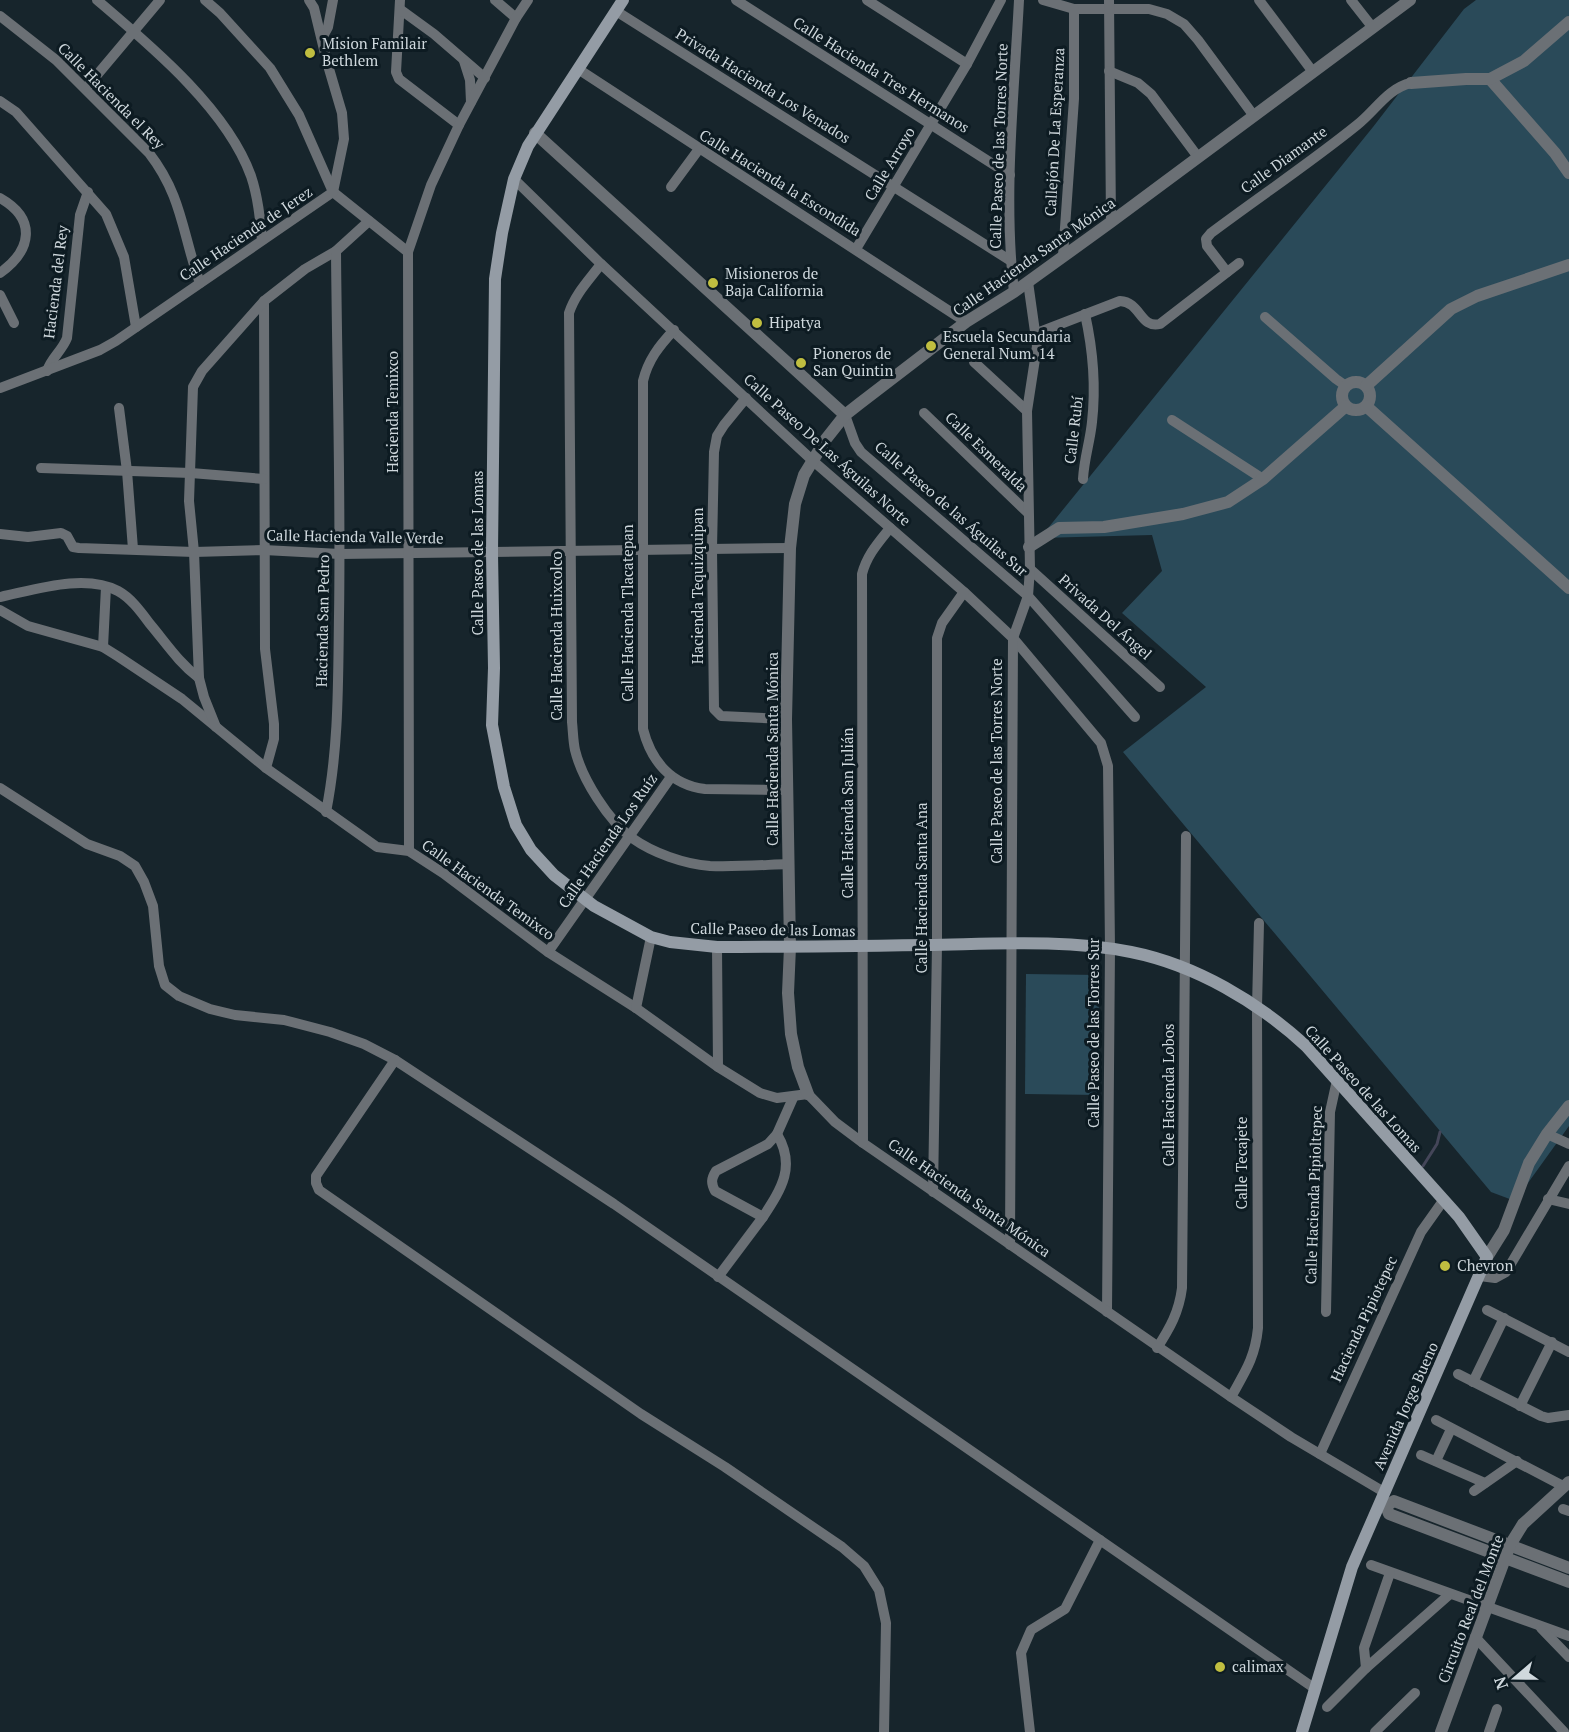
<svg xmlns="http://www.w3.org/2000/svg" width="1569" height="1732" font-family="'PT Serif',serif">
  <style>
    .green { fill: #2a4a59 }
    .lines { fill: none; stroke-linecap: round; stroke-linejoin: round }
    .stream { stroke: #444659; stroke-width: 3 }
    .minor { stroke: #6b7075; stroke-width: 10 }
    .tertiary { stroke: #6b7075; stroke-width: 12 }
    .secondary { stroke: #949ca5; stroke-width: 12 }
    .poi-dot { fill: #c0be40; stroke: #0d1b22; stroke-width: 2 }
    .labels { text-anchor: middle; stroke-width: 6; stroke-linejoin: round; paint-order: stroke }
    .poi-label { font-size: 15px; fill: #cfd8dd; stroke: #0d1b22; text-anchor: start }
    .street-label { font-size: 15px; fill: #cfd8dd; stroke: #0d1b22 }
  </style>
  <rect width="100%" height="100%" fill="#17252c"/>
  <!-- green -->
  <g class="green">
    <polygon points="1476,0 1569,0 1569,1126 1515,1201 1491,1192 1123,752 1206,687 1122,613 1162,571 1152,535 1040,538 1373,127 1464,9"/>
    <polygon points="1026,974 1099,975 1098,1095 1025,1094"/>
  </g>
  <g class="lines">
    <!-- stream -->
    <polyline class="stream" points="1423,1166 1437,1144 1440,1132"/>
    <!-- minor -->
    <g class="minor">
      <path d="M97,0C151,46 227,109 251,176C258,197 260,218 262,240"/>
      <polyline points="205,0 220,13 270,68 299,115 333,192 408,252"/>
      <polyline points="400,0 396,72 399,79 459,125"/>
      <polyline points="495,0 516,18"/>
      <polyline points="736,0 1010,175"/>
      <polyline points="867,0 967,64"/>
      <polyline points="1043,0 1074,9 1149,9 1167,14 1184,24 1198,40 1254,116"/>
      <polyline points="1109,0 1111,222"/>
      <polyline points="1259,0 1313,72"/>
      <polyline points="1351,0 1373,28"/>
      <polyline points="401,10 434,34 485,78"/>
      <polyline points="616,11 1011,261"/>
      <path d="M0,16L56,60L149,153C183,197 182,234 200,283"/>
      <polyline points="322,38 328,27 333,0"/>
      <polyline points="464,61 470,80 471,102"/>
      <polyline points="578,69 966,322"/>
      <polyline points="1109,71 1138,83 1151,94 1198,157"/>
      <polyline points="86,88 160,0"/>
      <polyline points="0,101 16,112 106,214 124,257 136,327"/>
      <polyline points="514,179 601,264 812,460 964,592 1013,638 1101,743 1108,766 1110,949 1107,1312"/>
      <polyline points="671,187 699,149"/>
      <path d="M0,198C37,219 32,250 0,273"/>
      <polyline points="856,249 967,64 1001,0"/>
      <polyline points="1063,256 1074,99 1074,9"/>
      <path d="M601,264C589,280 575,294 569,313L572,722C573,731 573,741 575,750C582,779 608,820 632,838C653,853 684,864 710,866C736,867 762,865 788,864"/>
      <path d="M1227,272L1207,246L1206,239L1211,233C1259,197 1310,163 1357,125C1375,111 1388,88 1411,83"/>
      <path d="M1014,292C1003,195 1014,97 1019,0"/>
      <polyline points="0,295 14,323"/>
      <polyline points="264,301 265,649 274,724 274,739 266,768"/>
      <polyline points="1265,317 1336,379 1346,386"/>
      <path d="M674,330C659,346 648,360 643,381V729C651,761 671,785 705,789L788,790"/>
      <path d="M1037,333L1120,301C1141,302 1140,329 1160,324L1239,263"/>
      <polyline points="974,362 1027,411"/>
      <path d="M47,371C51,358 62,351 67,338L80,215L88,192"/>
      <polyline points="0,388 100,350 116,341 333,192 344,139 342,113 327,62 314,8 309,0"/>
      <polyline points="746,398 724,425 717,436 714,452 712,549 714,709 721,716 786,719"/>
      <polyline points="119,408 127,471 133,549"/>
      <polyline points="924,413 1028,513"/>
      <polyline points="845,415 855,443 861,452 1028,596 1135,717"/>
      <polyline points="1172,420 1263,479"/>
      <polyline points="41,468 191,473 264,479"/>
      <path d="M1083,479C1084,459 1090,442 1092,422C1096,386 1093,350 1085,314"/>
      <polyline points="0,534 28,537 61,533 67,536 73,547 79,548 194,552 264,550 340,554 790,548"/>
      <polyline points="1030,569 1160,687"/>
      <path d="M0,597C34,590 85,573 118,591C131,598 141,612 150,624C166,643 179,663 199,678"/>
      <polyline points="0,610 28,626 103,647 119,657 182,699 266,768 377,847 409,851 443,873 548,952 636,1008 718,1067 760,1093 777,1098 808,1094 835,1122 863,1143 1231,1397 1291,1437 1384,1492"/>
      <polyline points="103,647 106,587"/>
      <polyline points="216,727 204,697 199,678 194,552 189,501 193,387 202,371 264,301 305,269 336,251 369,221"/>
      <polyline points="0,788 87,844 120,856 135,866 144,882 153,906 159,966 165,985 179,996 210,1009 235,1015 284,1020 330,1032 364,1044 395,1060 614,1204 1314,1688"/>
      <path d="M326,812C339,747 338,682 339,616C341,494 337,373 336,251"/>
      <polyline points="409,851 408,252 431,185 459,125 516,18 528,0"/>
      <polyline points="717,947 718,1067"/>
      <polyline points="548,952 671,777"/>
      <polyline points="636,1008 651,937"/>
      <polyline points="395,1060 316,1176 316,1183 319,1190 641,1414 725,1467 842,1547 864,1566 879,1590 886,1623 884,1732"/>
      <polyline points="1547,1134 1569,1144"/>
      <path d="M863,1143L862,574C867,555 878,543 890,528"/>
      <polyline points="933,1192 937,945 937,638 942,623 964,592"/>
      <polyline points="1548,1199 1569,1204"/>
      <path d="M763,1217C782,1188 796,1166 777,1134"/>
      <polyline points="1010,1245 1013,638 1028,596 1030,569 1027,411 1037,346 1028,282"/>
      <polyline points="1480,1276 1495,1278 1506,1272 1569,1166"/>
      <path d="M718,1277L763,1217L715,1191C711,1183 711,1179 716,1171L768,1144L777,1134L793,1098"/>
      <polyline points="1487,1310 1569,1352"/>
      <polyline points="1326,1312 1330,1112 1337,1080"/>
      <path d="M1157,1348C1170,1328 1179,1312 1182,1288L1186,836"/>
      <polyline points="1458,1374 1541,1416 1548,1418 1569,1415"/>
      <polyline points="1473,1382 1504,1318"/>
      <path d="M1231,1397C1245,1372 1255,1358 1258,1328L1257,1007L1259,923"/>
      <polyline points="1520,1406 1552,1342"/>
      <polyline points="1436,1420 1563,1486"/>
      <polyline points="1320,1454 1421,1232 1443,1201"/>
      <polyline points="1421,1455 1485,1483"/>
      <polyline points="1436,1461 1451,1429"/>
      <polyline points="1474,1491 1517,1461"/>
      <polyline points="1563,1509 1569,1511"/>
      <polyline points="1371,1565 1569,1636"/>
      <polyline points="1541,1628 1569,1657"/>
      <polyline points="1475,1637 1564,1732"/>
      <polyline points="1366,1668 1364,1648 1390,1573"/>
      <polyline points="1327,1707 1366,1668 1450,1594"/>
      <polyline points="1030,1732 1021,1653 1031,1630 1065,1609 1100,1540"/>
      <polyline points="1375,1732 1415,1693"/>
      <polyline points="1489,1732 1497,1709"/>
    </g>
    <!-- tertiary -->
    <g class="tertiary">
      <polyline points="1490,79 1555,153 1569,173"/>
      <polyline points="1411,83 1466,79 1490,79 1524,61 1569,22"/>
      <polyline points="535,133 845,415"/>
      <circle cx="1356" cy="396" r="14"/>
      <polyline points="1366,386 1451,309 1477,296 1569,265"/>
      <polyline points="1366,406 1569,588"/>
      <polyline points="1029,547 1059,528 1104,527 1183,514 1228,502 1263,479 1346,406"/>
      <polyline points="808,1094 798,1067 791,1034 788,993 790,947 786,719 790,548 795,504 804,475 826,439 845,415 859,404 966,322 1014,292 1111,222 1410,0"/>
      <polyline points="1487,1257 1504,1230 1529,1163 1547,1134 1569,1106"/>
      <polyline points="1569,1568 1394,1501 1386,1506 1389,1514 1569,1582"/>
      <polyline points="1441,1732 1510,1545 1523,1524 1569,1482"/>
    </g>
    <!-- secondary -->
    <path class="secondary" d="M623,0L528,146L514,179L502,233L495,279L492,553L494,668L492,725L504,787L516,825L531,850L554,875L594,906L651,937L670,942L717,947C787,947 857,946 927,945C994,944 1065,939 1131,952C1196,965 1258,1002 1306,1046L1459,1217L1487,1257L1352,1567L1302,1732"/>
  </g>
  <!-- markers -->
  <g class="poi-dot">
    <circle cx="310" cy="53" r="6"/>
    <circle cx="713" cy="283" r="6"/>
    <circle cx="757" cy="323" r="6"/>
    <circle cx="931" cy="346" r="6"/>
    <circle cx="801" cy="363" r="6"/>
    <circle cx="1445" cy="1266" r="6"/>
    <circle cx="1220" cy="1667" r="6"/>
  </g>
  <g class="labels">
    <!-- poi labels -->
    <g class="poi-label">
      <text x="322" y="49">Mision Familair<tspan x="322" dy="17">Bethlem</tspan></text>
      <text x="725" y="279">Misioneros de<tspan x="725" dy="17">Baja California</tspan></text>
      <text x="769" y="328">Hipatya</text>
      <text x="943" y="342">Escuela Secundaria<tspan x="943" dy="17">General Num. 14</tspan></text>
      <text x="813" y="359">Pioneros de<tspan x="813" dy="17">San Quintin</tspan></text>
      <text x="1457" y="1271">Chevron</text>
      <text x="1232" y="1672">calimax</text>
    </g>
    <!-- street labels -->
    <g class="street-label">
      <text transform="translate(881 75) rotate(32)" y="5">Calle Hacienda Tres Hermanos</text>
      <text transform="translate(763 86) rotate(32)" y="5">Privada Hacienda Los Venados</text>
      <text transform="translate(111 96) rotate(45)" y="5">Calle Hacienda el Rey</text>
      <text transform="translate(1055 132) rotate(-87)" y="5">Callejón De La Esperanza</text>
      <text transform="translate(999 146) rotate(-88)" y="5">Calle Paseo de las Torres Norte</text>
      <text transform="translate(1284 160) rotate(-36)" y="5">Calle Diamante</text>
      <text transform="translate(890 164) rotate(-59)" y="5">Calle Arroyo</text>
      <text transform="translate(780 183) rotate(32)" y="5">Calle Hacienda la Escondida</text>
      <text transform="translate(246 234) rotate(-34)" y="5">Calle Hacienda de Jerez</text>
      <text transform="translate(1034 257) rotate(-35)" y="5">Calle Hacienda Santa Mónica</text>
      <text transform="translate(56 282) rotate(-83)" y="5">Hacienda del Rey</text>
      <text transform="translate(393 412) rotate(-90)" y="5">Hacienda Temixco</text>
      <text transform="translate(1074 430) rotate(-83)" y="5">Calle Rubí</text>
      <text transform="translate(827 450) rotate(42)" y="5">Calle Paseo De Las Águilas Norte</text>
      <text transform="translate(986 452) rotate(44)" y="5">Calle Esmeralda</text>
      <text transform="translate(951 509) rotate(41)" y="5">Calle Paseo de las Águilas Sur</text>
      <text transform="translate(355 537) rotate(1)" y="5">Calle Hacienda Valle Verde</text>
      <text transform="translate(478 553) rotate(-90)" y="5">Calle Paseo de las Lomas</text>
      <text transform="translate(698 586) rotate(-90)" y="5">Hacienda Tequizquipan</text>
      <text transform="translate(628 613) rotate(-90)" y="5">Calle Hacienda Tlacatepan</text>
      <text transform="translate(1105 617) rotate(42)" y="5">Privada Del Ángel</text>
      <text transform="translate(323 621) rotate(-89)" y="5">Hacienda San Pedro</text>
      <text transform="translate(557 636) rotate(-90)" y="5">Calle Hacienda Huixcolco</text>
      <text transform="translate(773 749) rotate(-90)" y="5">Calle Hacienda Santa Mónica</text>
      <text transform="translate(997 761) rotate(-90)" y="5">Calle Paseo de las Torres Norte</text>
      <text transform="translate(848 813) rotate(-90)" y="5">Calle Hacienda San Julián</text>
      <text transform="translate(608 841) rotate(-55)" y="5">Calle Hacienda Los Ruíz</text>
      <text transform="translate(922 888) rotate(-90)" y="5">Calle Hacienda Santa Ana</text>
      <text transform="translate(488 890) rotate(36)" y="5">Calle Hacienda Temixco</text>
      <text transform="translate(773 930) rotate(1)" y="5">Calle Paseo de las Lomas</text>
      <text transform="translate(1094 1033) rotate(-90)" y="5">Calle Paseo de las Torres Sur</text>
      <text transform="translate(1363 1089) rotate(48)" y="5">Calle Paseo de las Lomas</text>
      <text transform="translate(1169 1095) rotate(-90)" y="5">Calle Hacienda Lobos</text>
      <text transform="translate(1242 1163) rotate(-90)" y="5">Calle Tecajete</text>
      <text transform="translate(1314 1195) rotate(-88)" y="5">Calle Hacienda Pipioltepec</text>
      <text transform="translate(969 1198) rotate(35)" y="5">Calle Hacienda Santa Mónica</text>
      <text transform="translate(1364 1319) rotate(-65)" y="5">Hacienda Pipiotepec</text>
      <text transform="translate(1406 1406) rotate(-66)" y="5">Avenida Jorge Bueno</text>
      <text transform="translate(1471 1609) rotate(-69)" y="5">Circuito Real del Monte</text>
    </g>
  </g>
  <!-- north arrow -->
  <g transform="translate(1515 1678) rotate(250)" stroke="#0d1b22" stroke-width="4.5" paint-order="stroke">
  <path d="M0-4.5L10 22L0 15L-10 22Z" fill="#cfd8dd"/>
  <text y="-9" font-size="16" font-weight="bold" text-anchor="middle" fill="#cfd8dd">N</text>
  </g>
</svg>
